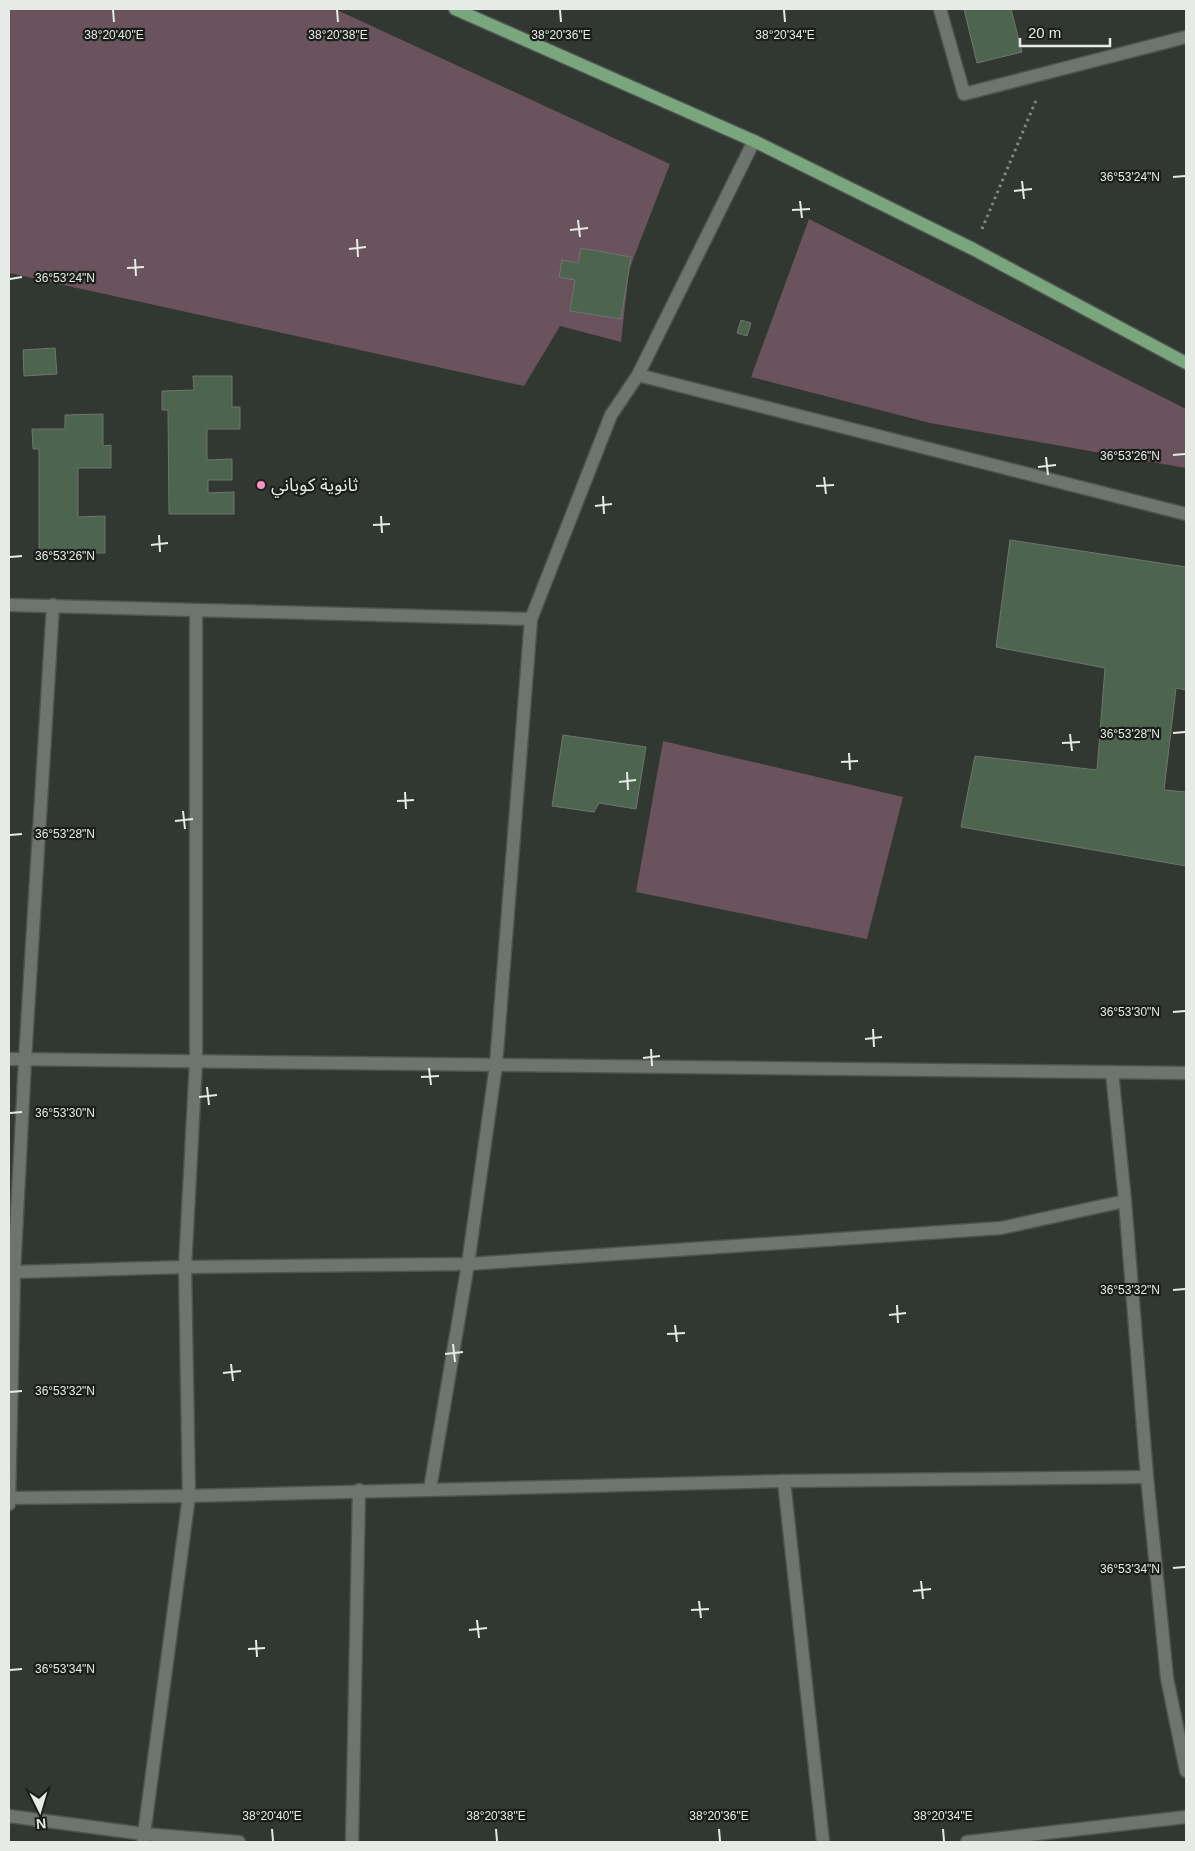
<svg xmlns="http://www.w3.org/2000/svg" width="1195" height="1851" font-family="Arial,'Noto Sans Arabic',sans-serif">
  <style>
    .green { fill: #6a535d }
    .building { fill: #4d654e; stroke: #6f756f }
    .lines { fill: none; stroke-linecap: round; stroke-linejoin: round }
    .minor-casing { stroke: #4f534f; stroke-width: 15 }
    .major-casing { stroke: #4f534f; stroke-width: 15 }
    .path { stroke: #838883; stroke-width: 3; stroke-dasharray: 2.5 4; stroke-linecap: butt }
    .minor { stroke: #6e756e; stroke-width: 12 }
    .major { stroke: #79a67c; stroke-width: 12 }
    .ticks { fill: none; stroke: #e7ebe7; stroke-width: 2 }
    .poi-dot { fill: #fb8fc4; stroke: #1b1e1b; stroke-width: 2 }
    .labels { text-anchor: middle; stroke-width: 4.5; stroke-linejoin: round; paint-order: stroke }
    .poi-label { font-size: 18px; fill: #e7ebe7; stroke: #1b1e1b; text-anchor: start }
    .ticks-label { font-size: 12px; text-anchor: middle; fill: #e7ebe7; stroke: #1b1e1b; stroke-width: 4.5; stroke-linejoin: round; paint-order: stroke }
  </style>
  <rect width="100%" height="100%" fill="#313731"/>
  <!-- green -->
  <g class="green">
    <polygon points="9,9 335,9 670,164 629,270 621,342 560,326 524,386 9,273"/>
    <polygon points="809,219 1186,409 1186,468 930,423 751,377"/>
    <polygon points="663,741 903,797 867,939 636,892"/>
  </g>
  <!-- building -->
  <g class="building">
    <polygon points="964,9 1011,9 1022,52 977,63"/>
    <polygon points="581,248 631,257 621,319 570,311 575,280 559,277 562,260 578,263"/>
    <polygon points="741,320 751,323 747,336 737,333"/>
    <polygon points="55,348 57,374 24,376 23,350"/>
    <polygon points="193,376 232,376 232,407 240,407 240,429 207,429 207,460 232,459 232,480 208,480 208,493 234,492 234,514 169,514 168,410 162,410 162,391 194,390"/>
    <polygon points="103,414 103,446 111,445 111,468 78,468 78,517 105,516 105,553 39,553 39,449 33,449 32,429 65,429 65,415"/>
    <polygon points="1010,540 1186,567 1186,690 1176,688 1164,790 1186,792 1186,866 961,827 975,756 1097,770 1105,668 996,647"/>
    <polygon points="563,735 646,747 636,809 599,803 594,812 552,806"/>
  </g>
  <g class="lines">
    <!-- minor casing -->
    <g class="minor-casing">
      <g id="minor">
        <polyline points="940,9 964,94 1186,37"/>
        <polyline points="638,375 754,141"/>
        <polyline points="9,605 531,619"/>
        <polyline points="9,1059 1186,1073"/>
        <polyline points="1112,1072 1125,1201 1147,1477 1167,1678 1186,1771"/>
        <polyline points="14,1272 185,1267 468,1264 1001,1228 1125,1201"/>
        <polyline points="784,1481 823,1842"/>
        <polyline points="430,1489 468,1264 496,1065 531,619 611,415 638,375 1186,514"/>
        <polyline points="9,1498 189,1496 784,1481 1147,1477"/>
        <polyline points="9,1504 14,1272 25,1060 53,605"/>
        <polyline points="9,1816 144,1834 239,1842"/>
        <polyline points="143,1842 189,1496 185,1267 196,1062 196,610"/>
        <polyline points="352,1842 359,1490"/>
        <polyline points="967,1842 1186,1817"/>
      </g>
    </g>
    <!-- major casing -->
    <g class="major-casing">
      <polyline id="major" points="455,9 754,141 973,249 1186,363"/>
    </g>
    <!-- path -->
    <polyline class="path" points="982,229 1037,98"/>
    <!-- minor -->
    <use href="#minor" class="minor"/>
    <!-- major -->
    <use href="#major" class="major"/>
  </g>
  <!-- ticks -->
  <path class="ticks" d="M113,10L114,22M337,10L338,22M560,10L561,22M784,10L785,22M1173,177L1185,176M1022,181L1024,199M1014,191L1032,189M800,201L802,218M792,210L810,209M578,220L580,237M570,230L588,228M357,239L358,257M349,249L366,247M135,259L136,276M127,268L144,267M10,279L22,277M1173,455L1185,454M1046,457L1048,475M1038,467L1056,465M824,477L826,494M816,486L834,485M603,496L604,514M595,506L612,504M381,516L382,533M373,525L390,524M159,535L160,552M151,545L168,543M10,557L22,556M1173,733L1185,732M1070,734L1072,751M1062,743L1080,742M849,753L850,770M841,762L858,761M627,772L628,790M619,782L636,780M405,792L406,809M397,801L414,800M183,811L185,829M175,821L193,819M10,835L22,834M1173,1012L1185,1011M873,1029L874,1047M865,1039L882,1037M651,1049L652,1066M643,1058L660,1056M429,1068L431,1085M421,1077L439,1076M207,1087L209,1105M199,1097L217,1095M10,1113L22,1112M1173,1290L1185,1289M897,1305L898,1323M889,1315L906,1313M675,1325L677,1342M667,1334L685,1333M453,1344L455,1362M445,1354L463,1352M231,1364L233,1381M223,1373L241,1371M10,1392L22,1391M1173,1568L1185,1567M921,1581L923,1599M913,1591L931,1589M699,1601L701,1618M691,1610L709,1609M477,1620L479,1638M469,1630L487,1628M256,1640L257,1657M248,1649L265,1648M10,1670L22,1669M272,1829L273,1841M496,1829L497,1841M719,1829L720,1841M943,1829L944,1841"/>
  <!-- markers -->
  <circle class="poi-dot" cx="261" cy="485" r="5"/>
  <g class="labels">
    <!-- poi labels -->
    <g class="poi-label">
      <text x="271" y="491">ثانوية كوباني</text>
    </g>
  </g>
  <g class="ticks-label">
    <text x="114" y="39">38°20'40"E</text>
    <text x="338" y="39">38°20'38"E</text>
    <text x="561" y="39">38°20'36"E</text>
    <text x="785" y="39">38°20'34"E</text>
    <text x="1130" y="181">36°53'24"N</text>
    <text x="65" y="282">36°53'24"N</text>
    <text x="1130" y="460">36°53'26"N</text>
    <text x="65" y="560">36°53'26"N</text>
    <text x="1130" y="738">36°53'28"N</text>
    <text x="65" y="838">36°53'28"N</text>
    <text x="1130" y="1016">36°53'30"N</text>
    <text x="65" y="1117">36°53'30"N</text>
    <text x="1130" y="1294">36°53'32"N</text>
    <text x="65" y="1395">36°53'32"N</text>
    <text x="1130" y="1573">36°53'34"N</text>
    <text x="65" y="1673">36°53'34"N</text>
    <text x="272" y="1820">38°20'40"E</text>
    <text x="496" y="1820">38°20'38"E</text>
    <text x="719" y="1820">38°20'36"E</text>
    <text x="943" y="1820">38°20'34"E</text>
  </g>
  <!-- border -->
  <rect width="1195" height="1851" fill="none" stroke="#e7ebe7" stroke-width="20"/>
  <!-- north arrow -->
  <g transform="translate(40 1811) rotate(175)" stroke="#1b1e1b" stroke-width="4" paint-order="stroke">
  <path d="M0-4L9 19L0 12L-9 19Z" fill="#e7ebe7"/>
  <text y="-8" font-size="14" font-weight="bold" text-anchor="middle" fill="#e7ebe7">N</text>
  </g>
  <!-- scale -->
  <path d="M1020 38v8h90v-8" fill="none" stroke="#e7ebe7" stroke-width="2.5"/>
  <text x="1028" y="38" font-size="15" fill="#e7ebe7" stroke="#1b1e1b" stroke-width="4" paint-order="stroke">20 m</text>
</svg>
